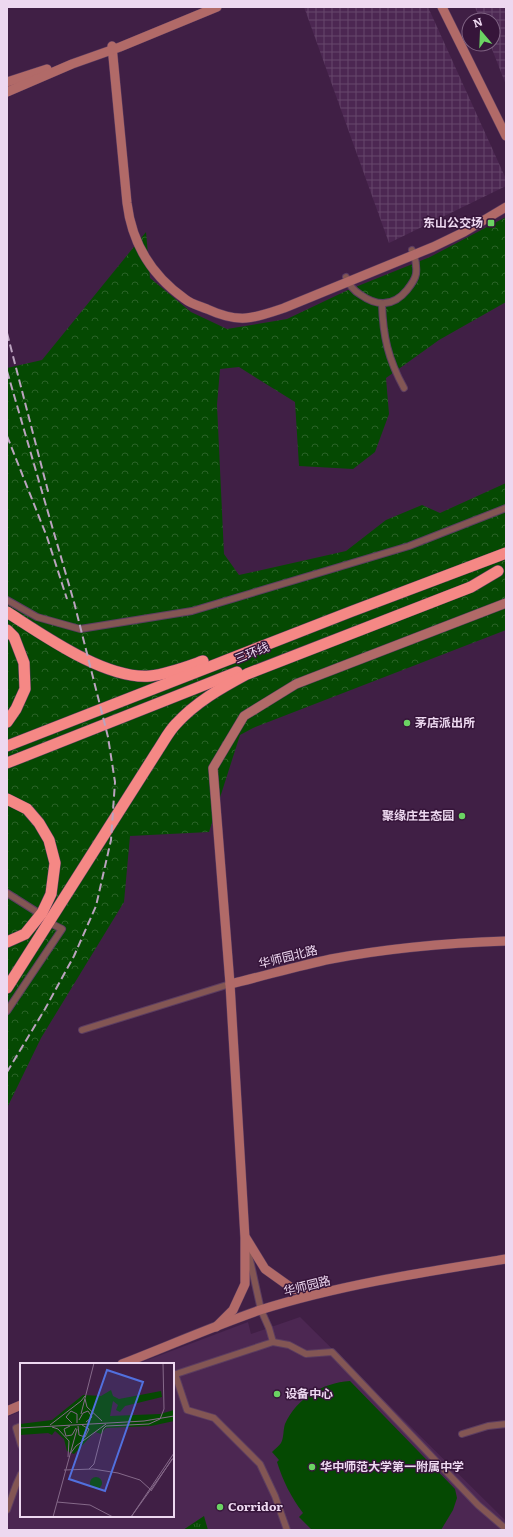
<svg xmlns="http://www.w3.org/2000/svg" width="513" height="1537" font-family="Literata,'Noto Sans SC',serif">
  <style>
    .built { fill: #4c2752 }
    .industrial { fill: url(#industrial-grid) }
    .grass { fill: #054902 }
    .forest { fill: url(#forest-crowns) }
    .park { fill: url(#park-tufts) }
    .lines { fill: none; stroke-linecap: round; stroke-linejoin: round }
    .street-casing { stroke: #5c3d60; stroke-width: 8 }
    .secondary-casing { stroke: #5c3d60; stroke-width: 10 }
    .highway-casing { stroke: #5c3d60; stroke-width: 12 }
    .street { stroke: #835654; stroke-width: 6 }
    .secondary { stroke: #b16a68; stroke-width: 9 }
    .highway { stroke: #f58885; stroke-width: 11 }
    .rail { stroke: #bba3bf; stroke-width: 2; stroke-dasharray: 8 4; stroke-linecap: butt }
    .poi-dot { fill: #6bd363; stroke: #36153a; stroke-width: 1.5 }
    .labels { text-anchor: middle; stroke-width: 3; stroke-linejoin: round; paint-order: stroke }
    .poi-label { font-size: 12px; font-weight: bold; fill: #edd8f0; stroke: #36153a; text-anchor: start }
    .street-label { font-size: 12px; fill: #edd8f0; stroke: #36153a }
    .inset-road { fill: none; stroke: #856989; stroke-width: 1 }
    .view { fill: #5170de; fill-opacity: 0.15; stroke: #5170de; stroke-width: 2 }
    .inset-edge { fill: none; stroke: #edd8f0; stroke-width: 2 }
  </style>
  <defs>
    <pattern id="industrial-grid" width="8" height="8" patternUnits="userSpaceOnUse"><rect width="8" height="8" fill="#4c2752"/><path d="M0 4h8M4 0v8" fill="none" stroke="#66466b"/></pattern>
    <pattern id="forest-crowns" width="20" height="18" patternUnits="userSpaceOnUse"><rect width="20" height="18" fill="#054902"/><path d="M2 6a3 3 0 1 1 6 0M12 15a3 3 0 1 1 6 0" fill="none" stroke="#2a6227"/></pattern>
    <pattern id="park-tufts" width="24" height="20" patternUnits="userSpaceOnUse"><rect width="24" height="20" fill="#054902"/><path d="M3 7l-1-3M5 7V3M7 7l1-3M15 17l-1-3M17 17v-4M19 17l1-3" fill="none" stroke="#2a6227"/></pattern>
  </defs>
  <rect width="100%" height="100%" fill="#401f45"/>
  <!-- built -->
  <polygon class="built" points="300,1317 506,1521 506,1530 7,1530 7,1417 21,1411 21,1516 173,1516 173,1364 137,1364 248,1322 251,1334"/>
  <!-- industrial -->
  <g class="industrial">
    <polygon points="304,7 428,7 506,179 506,186 389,243"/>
    <polygon points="475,7 506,7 506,85 490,44 493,44 493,20 480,20"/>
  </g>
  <!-- grass -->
  <path class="grass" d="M350,1381L455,1489L457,1498L453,1510L441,1530H312L299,1517L303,1513C291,1497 283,1481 277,1462L279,1460L272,1452C275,1449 279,1446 281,1443C284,1438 283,1430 285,1424C297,1398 322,1383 350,1381Z"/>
  <!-- forest -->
  <polygon class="forest" points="506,217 506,302 439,340 386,378 389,414 375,452 353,469 299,466 295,402 239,367 220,369 217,405 224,554 239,575 346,551 386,520 422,505 440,513 506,483 506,630 253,728 240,735 209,832 130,836 124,902 41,1038 7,1108 7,368 42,360 146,232 150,278 191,312 227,329 287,319 348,290 430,257"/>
  <!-- park -->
  <polygon class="park" points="204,1516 208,1530 183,1530"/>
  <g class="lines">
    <!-- street casing -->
    <g class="street-casing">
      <g id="street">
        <path d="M346,277C349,285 354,291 361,295C378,307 394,306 407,290C411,285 415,280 416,274C417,266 415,257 412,250"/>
        <path d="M382,304C383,336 388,359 404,388"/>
        <polyline points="7,600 37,617 80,629 192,611 409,546 506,508"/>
        <polyline points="7,893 37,912"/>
        <polyline points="7,1011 62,929 54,925"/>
        <polyline points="82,1030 230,984"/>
        <polyline points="248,1251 261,1310 269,1328 273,1342"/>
        <polyline points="175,1374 187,1410 214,1418 260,1464 275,1496 287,1530"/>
        <polyline points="173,1375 273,1342 289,1345 306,1354 332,1352 478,1505 506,1529"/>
        <polyline points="21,1426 16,1428 21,1445"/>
        <polyline points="462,1434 488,1426 506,1424"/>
        <polyline points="7,1510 16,1485 21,1474"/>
      </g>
    </g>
    <!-- secondary casing -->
    <g class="secondary-casing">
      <g id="secondary">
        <polyline points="442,7 506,136"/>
        <path d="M112,46L127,203C132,244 151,275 185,299C191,304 200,306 207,309C220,315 232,319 246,318C259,317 272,312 284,308L433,247L464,232L506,207"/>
        <polyline points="7,82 47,69"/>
        <polyline points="7,92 72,64 120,47 217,7"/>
        <path d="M230,984C264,976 297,966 331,959C389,948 447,943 506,941"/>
        <polyline points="246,1238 265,1269 293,1289 319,1293"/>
        <polyline points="216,1327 233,1310 245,1284 245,1238 230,984 213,768 244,716 296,684 506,603"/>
        <path d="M122,1364C168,1346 214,1326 260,1310C339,1285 424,1272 506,1259"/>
        <polyline points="7,1411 21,1405"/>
      </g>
    </g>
    <!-- highway casing -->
    <g class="highway-casing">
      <g id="highway">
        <path d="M7,612C43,635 106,680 150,676C168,674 186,667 203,661"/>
        <polyline points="7,630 14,637 24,663 25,689 16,709 7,722"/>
        <polyline points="7,746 350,612 506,553"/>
        <polyline points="7,763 237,672"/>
        <polyline points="7,799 27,809 39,823 49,840 55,863 51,894 42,913 25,934 7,942"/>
        <path d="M7,988L158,750C164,741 169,731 176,724C196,702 221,688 247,674L471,587L498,571"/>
      </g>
    </g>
    <!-- street -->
    <use href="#street" class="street"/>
    <!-- secondary -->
    <use href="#secondary" class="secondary"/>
    <!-- highway -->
    <use href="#highway" class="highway"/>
    <!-- rail -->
    <g class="rail">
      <polyline points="7,333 49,495"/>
      <polyline points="7,371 74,602 108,737 115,782 111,840 96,906 74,956 45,1009 7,1072"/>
      <polyline points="7,436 47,537 67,599"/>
    </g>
  </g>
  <!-- markers -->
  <g class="poi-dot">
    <rect x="487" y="219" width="8" height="8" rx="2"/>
    <circle cx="407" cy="723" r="4"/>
    <circle cx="462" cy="816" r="4"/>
    <circle cx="277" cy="1394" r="4"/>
    <circle cx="312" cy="1467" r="4"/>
    <circle cx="220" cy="1507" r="4"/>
  </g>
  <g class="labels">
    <!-- poi labels -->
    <g class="poi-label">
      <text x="483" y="227" text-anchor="end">东山公交场</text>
      <text x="415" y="727">茅店派出所</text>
      <text x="454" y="820" text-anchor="end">聚缘庄生态园</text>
      <text x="285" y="1398">设备中心</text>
      <text x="320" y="1471">华中师范大学第一附属中学</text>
      <text x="228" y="1511">Corridor</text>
    </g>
    <!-- street labels -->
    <g class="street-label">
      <text transform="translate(252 653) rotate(-22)" y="4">三环线</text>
      <text transform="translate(288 957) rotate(-14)" y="4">华师园北路</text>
      <text transform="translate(307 1286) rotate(-14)" y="4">华师园路</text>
    </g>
  </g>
  <!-- overview -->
  <g transform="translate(20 1363)">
    <rect width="154" height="154" fill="#401f45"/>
    <path d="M70 120a6 6 0 1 1 12 0a6 6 0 1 1-12 0Z" fill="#054902"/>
    <path d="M91,27L93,33L99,36L141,28L142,34L105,43L100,49L96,47L98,42L93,38L90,53L140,51L154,47V58L131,63L86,65L81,71L75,69L54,91L47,88L44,76L35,68L32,72L28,70L0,72V61L32,57L63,32L81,33Z" fill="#054902"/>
    <path class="inset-road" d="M65,36L67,44L82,58M61,51L74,0M59,57L63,50L68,48L72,54L66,59M52,60L46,54L51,48L57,51V60M30,62L61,38L65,33M50,63L44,66L46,73L52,72L56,65M58,63L59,72L65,74L69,66L62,62M32,64L38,66L49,78L48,94M0,65L124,58L154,53M50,91L56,83L86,61M69,106L74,101L83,66L86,63L129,61L140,56L144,46L143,0M44,107L73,106L98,110L120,117L131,127M131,128L152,96M37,139L70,142L93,154M33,154L57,66M111,154L154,90M111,154L154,94"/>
    <path class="view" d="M87,7L123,19L85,128L49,116Z"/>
    <rect width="154" height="154" class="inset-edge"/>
  </g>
  <!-- border -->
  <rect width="513" height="1537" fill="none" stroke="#edd8f0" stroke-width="16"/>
  <!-- north arrow -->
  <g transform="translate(481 32) rotate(341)"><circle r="19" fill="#36153a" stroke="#7f6383"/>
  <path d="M0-3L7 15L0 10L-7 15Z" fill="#6bd363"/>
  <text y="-6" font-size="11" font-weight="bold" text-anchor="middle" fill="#edd8f0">N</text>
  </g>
</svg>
